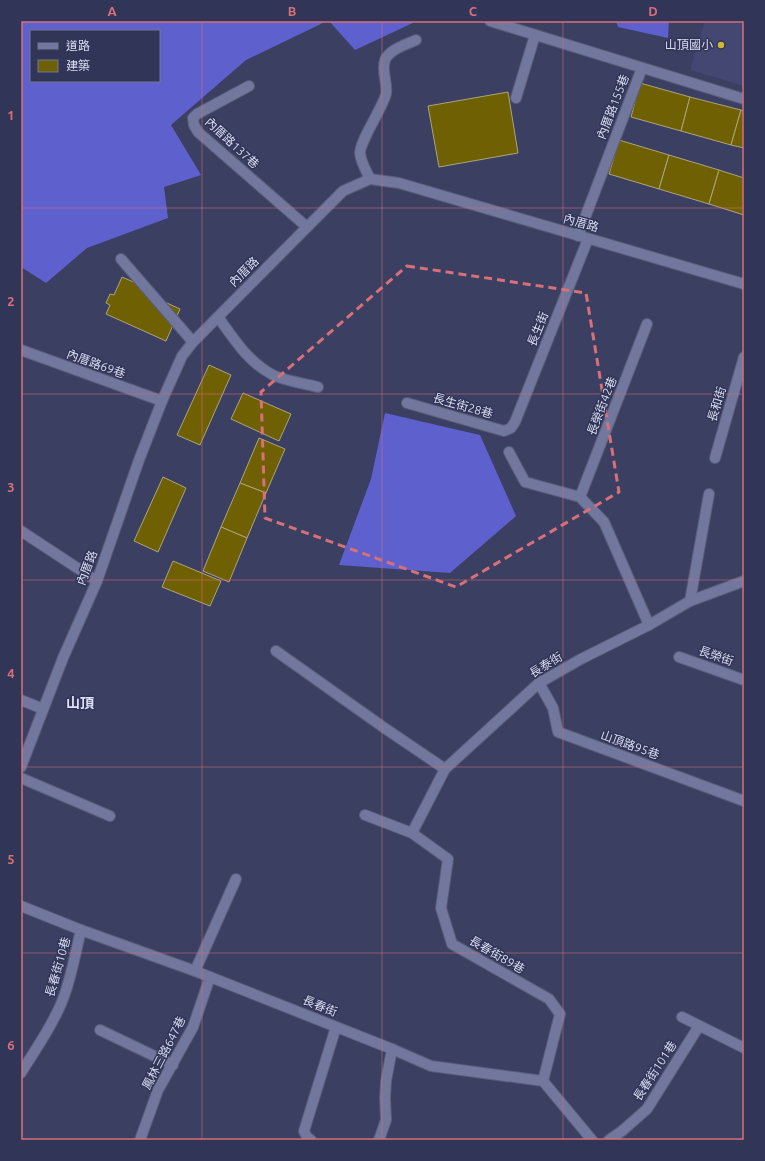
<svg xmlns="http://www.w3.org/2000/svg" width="765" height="1161" font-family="Ubuntu,'Noto Sans TC',sans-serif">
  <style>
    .built { fill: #434771 }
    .forest { fill: #5e60ce; fill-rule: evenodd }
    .building { fill: #6f6004; stroke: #ada57a }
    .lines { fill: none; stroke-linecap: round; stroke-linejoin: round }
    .lane-casing { stroke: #595c7a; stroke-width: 12 }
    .street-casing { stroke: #595c7a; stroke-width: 12 }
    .lane { stroke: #71779d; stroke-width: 10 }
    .street { stroke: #71779d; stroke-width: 10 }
    .marked { fill: none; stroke: #d77079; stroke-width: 3; stroke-dasharray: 8 5; stroke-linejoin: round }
    .grid { fill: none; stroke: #d77079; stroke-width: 1; stroke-opacity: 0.55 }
    .poi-dot { fill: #cfb837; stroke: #313557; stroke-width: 1.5 }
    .labels { text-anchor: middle; stroke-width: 3; stroke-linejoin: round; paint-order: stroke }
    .poi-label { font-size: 12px; fill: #d8dcf2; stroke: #313557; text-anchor: end }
    .street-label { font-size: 12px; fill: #d8dcf2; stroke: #313557 }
    .quarter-label { font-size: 14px; font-weight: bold; fill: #dde1fb; stroke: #313557 }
    .neatline { fill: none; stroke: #d77079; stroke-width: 1.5 }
    .grid-label { font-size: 13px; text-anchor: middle; font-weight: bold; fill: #d77079 }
  </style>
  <rect width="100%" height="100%" fill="#3b3f62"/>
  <!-- built -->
  <polygon class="built" points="705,21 744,21 744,86 690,70"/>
  <!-- forest -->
  <g class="forest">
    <path d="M21,21H327L246,60L171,125L201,175L164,187L168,218L87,248L46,283L21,267ZM31,31H159V81H31Z"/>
    <polygon points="329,21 417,21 355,50"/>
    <polygon points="616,21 669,21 668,38 618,27"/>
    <polygon points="385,413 480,435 516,516 450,573 339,565 371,479"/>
  </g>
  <!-- building -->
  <g class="building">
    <polygon points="640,83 690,97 681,131 631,117"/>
    <polygon points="508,92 518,153 439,167 428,106"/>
    <polygon points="690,97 741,110 731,145 681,131"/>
    <polygon points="741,110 744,111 744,148 731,145"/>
    <polygon points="619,140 669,155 659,189 609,174"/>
    <polygon points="669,155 719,170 709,204 659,189"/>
    <polygon points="719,170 744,178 744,215 709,204"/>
    <polygon points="122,277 147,288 145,293 180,309 166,341 106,314 110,305 106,303 110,294 114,295"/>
    <polygon points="209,365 231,375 200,445 177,435"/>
    <polygon points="243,393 291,414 279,441 231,419"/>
    <polygon points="259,438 285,449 266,493 240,483"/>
    <polygon points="163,477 186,488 158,552 134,541"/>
    <polygon points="240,483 266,493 247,538 221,527"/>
    <polygon points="221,527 247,538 229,582 203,571"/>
    <polygon points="173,561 221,581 210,606 162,587"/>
  </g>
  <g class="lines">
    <!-- lane casing -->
    <g class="lane-casing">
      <g id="lane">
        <polyline points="490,21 744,99"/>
        <polyline points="249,86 197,114 193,118 194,125 198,132 307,227"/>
        <path d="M370,179C366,170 361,163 360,153C360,141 382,109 386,94C388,84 381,71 385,60C390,49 405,45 416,40"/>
        <polyline points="578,236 642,68"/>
        <polyline points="121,259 193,342"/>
        <path d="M218,317C234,339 248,362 273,375C282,380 306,384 318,387"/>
        <polyline points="21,350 162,401"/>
        <polyline points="509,452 525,482 580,497 604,522 649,625"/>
        <polyline points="580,497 647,324"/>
        <polyline points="21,531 97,581"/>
        <polyline points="276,651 383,727 445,769"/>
        <polyline points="539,683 553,708 558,732 744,801"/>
        <polyline points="21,700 43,709"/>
        <polyline points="21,778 110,816"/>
        <polyline points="365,815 412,833 448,859 441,908 452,944 549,999 560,1014 543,1081"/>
        <polyline points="195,971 236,879"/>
        <polyline points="682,1017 744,1048"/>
        <polyline points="100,1030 173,1065"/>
        <path d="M21,1073C35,1050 51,1028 61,1004C71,981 75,954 81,930"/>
        <polyline points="140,1140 158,1090 193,1027 210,977"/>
        <polyline points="311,1140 307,1137 304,1131 336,1027"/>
        <polyline points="379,1140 386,1120 385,1098 386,1081 392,1049"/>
      </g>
    </g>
    <!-- street casing -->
    <g class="street-casing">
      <g id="street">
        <polyline points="516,98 535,35"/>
        <polyline points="407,403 504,431 511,428 515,422 588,239"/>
        <polyline points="715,458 744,357"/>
        <polyline points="690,601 709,494"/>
        <polyline points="679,657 744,680"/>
        <polyline points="21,767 63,658 97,581 139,460 162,401 182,356 193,342 343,191 370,179 399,183 744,284"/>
        <polyline points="412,833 445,769 539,683 581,659 649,625 690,601 744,581"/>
        <polyline points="21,906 81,930 195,971 392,1049 431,1066 543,1081 592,1140"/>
        <polyline points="609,1140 622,1131 647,1109 699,1026"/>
      </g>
    </g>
    <!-- lane -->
    <use href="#lane" class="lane"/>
    <!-- street -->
    <use href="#street" class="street"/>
  </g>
  <!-- marked area -->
  <path class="marked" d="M407,266L586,293L619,492L456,587L265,518L261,392Z"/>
  <!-- grid -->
  <path class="grid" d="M202,21V1140M382,21V1140M563,21V1140M21,208H744M21,394H744M21,580H744M21,767H744M21,953H744"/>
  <!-- markers -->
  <circle class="poi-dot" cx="721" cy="45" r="4"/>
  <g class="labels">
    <!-- poi labels -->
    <g class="poi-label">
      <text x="713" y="49">山頂國小</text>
    </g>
    <!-- street labels -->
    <g class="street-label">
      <text transform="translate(613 107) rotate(-69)" y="4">內厝路155巷</text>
      <text transform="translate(232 143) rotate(43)" y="4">內厝路137巷</text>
      <text transform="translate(581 223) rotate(16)" y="4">內厝路</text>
      <text transform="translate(244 272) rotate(-45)" y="4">內厝路</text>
      <text transform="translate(538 329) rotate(-68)" y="4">長生街</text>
      <text transform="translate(96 364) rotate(20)" y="4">內厝路69巷</text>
      <text transform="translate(717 404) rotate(-73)" y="4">長和街</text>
      <text transform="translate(463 406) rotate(16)" y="4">長生街28巷</text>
      <text transform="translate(602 406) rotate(-69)" y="4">長榮街42巷</text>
      <text transform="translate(87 568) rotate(-69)" y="4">內厝路</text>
      <text transform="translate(716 656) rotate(19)" y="4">長榮街</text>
      <text transform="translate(546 665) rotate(-32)" y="4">長泰街</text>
      <text transform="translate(630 745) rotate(20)" y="4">山頂路95巷</text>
      <text transform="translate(497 955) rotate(30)" y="4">長春街89巷</text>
      <text transform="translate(58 967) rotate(-74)" y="4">長春街10巷</text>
      <text transform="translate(320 1006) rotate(22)" y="4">長春街</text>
      <text transform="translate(164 1053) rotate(-63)" y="4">鳳林三路647巷</text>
      <text transform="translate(655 1071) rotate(-57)" y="4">長春街101巷</text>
    </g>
    <!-- quarter labels -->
    <g class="quarter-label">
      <text x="80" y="708">山頂</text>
    </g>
  </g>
  <!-- border -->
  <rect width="765" height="1161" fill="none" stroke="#313557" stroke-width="44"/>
  <!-- legend -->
  <rect x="30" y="30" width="130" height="52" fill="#313557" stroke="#747895"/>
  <rect x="38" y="43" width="20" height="6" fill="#71779d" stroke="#747895"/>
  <text x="66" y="50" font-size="12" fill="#d8dcf2">道路</text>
  <rect x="38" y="60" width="20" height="12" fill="#6f6004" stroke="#747895"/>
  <text x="66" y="70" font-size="12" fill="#d8dcf2">建築</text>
  <rect x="22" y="22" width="721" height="1117" class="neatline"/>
  <g class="grid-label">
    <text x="112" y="16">A</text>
    <text x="292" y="16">B</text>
    <text x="473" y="16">C</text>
    <text x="653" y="16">D</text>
    <text x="11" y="120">1</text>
    <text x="11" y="306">2</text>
    <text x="11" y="492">3</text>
    <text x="11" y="678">4</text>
    <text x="11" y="864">5</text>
    <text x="11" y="1050">6</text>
  </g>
</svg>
